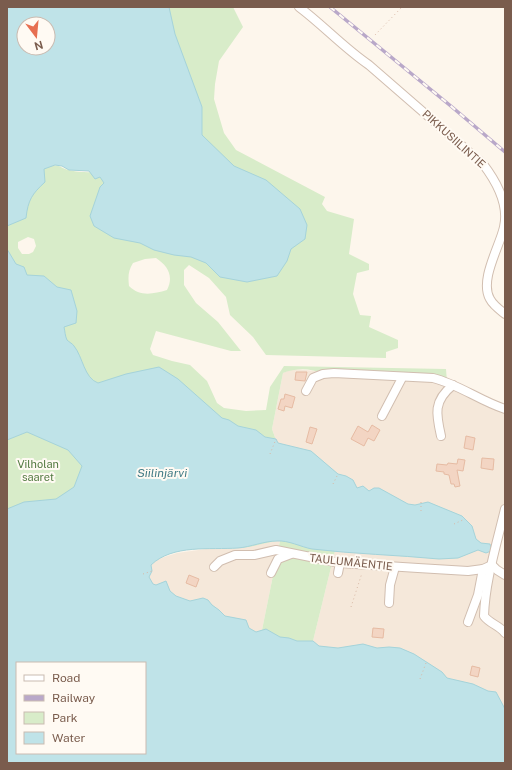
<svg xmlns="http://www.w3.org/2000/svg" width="512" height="770" font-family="'Public Sans',sans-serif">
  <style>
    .residential { fill: #f5e8da }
    .green { fill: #d8ecc9; fill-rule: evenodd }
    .water { fill: #bfe3e8; stroke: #a5d3da; fill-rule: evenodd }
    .building { fill: #f3d5c3; stroke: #e6bba3 }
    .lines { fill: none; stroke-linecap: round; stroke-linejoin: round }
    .street-casing { stroke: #d1beb0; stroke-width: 10 }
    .path { stroke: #d9b8a5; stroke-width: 1; stroke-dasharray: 1 3; stroke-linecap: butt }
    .street { stroke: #fff; stroke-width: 8 }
    .rail-casing { stroke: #b9a8c9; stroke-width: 3.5 }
    .rail { stroke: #fffaf3; stroke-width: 2; stroke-dasharray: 6; stroke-linecap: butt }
    .labels { text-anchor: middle; stroke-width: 4; stroke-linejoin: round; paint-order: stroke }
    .street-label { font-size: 11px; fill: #7a5c4d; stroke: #fffaf3 }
    .park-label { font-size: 11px; fill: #537a41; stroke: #fffaf3 }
    .water-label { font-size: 12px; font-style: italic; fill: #437c86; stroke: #fffaf3 }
  </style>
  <rect width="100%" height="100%" fill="#fdf6ec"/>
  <!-- residential -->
  <g class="residential">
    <polygon points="292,369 316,371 323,374 433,378 505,409 505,501 490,562 505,571 505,709 496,692 488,691 473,684 447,678 442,672 426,663 389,647 377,648 363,644 338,648 319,646 313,641 335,551 439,559 458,558 490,544 481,543 476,539 472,526 415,505 408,504 379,488 374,488 368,491 357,489 346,476 338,474 311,451 277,443 272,429 283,373"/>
    <polygon points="277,541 280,541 262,630 256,632 249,628 246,620 225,616 219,610 212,605 208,600 203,598 190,601 176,596 170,591 166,581 156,586 153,585 149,577 152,571 151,565 155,561 164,557 177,553 213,548 222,549 239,548"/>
  </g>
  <!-- green -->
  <g class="green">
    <path d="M54,7H233L243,27L219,61L215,84L214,99L224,133L236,150L325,197L322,204L327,211L354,219L349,254L369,264V270L357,273L353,294L360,315L371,316L369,327L398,340V348L386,352V358L266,355L253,337L230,315L226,297L209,278L189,265L184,270V285L196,303L218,322L241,351H231L156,331L150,349L153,355L172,361L190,365L207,381L217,403L224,408L246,411L266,410L270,387L284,366L446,369L447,382L323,374C311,368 296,368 283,373L272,429L277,443L311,451L338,474L346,476L353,480L357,488L363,486L369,491L374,488H379L408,504L415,505L428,502L462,516L472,526L476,539L481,543L490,544L486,553L478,550L458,558L439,559L335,551L313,641L319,646L338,648L363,644L377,648L389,647L400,648L414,654L442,672L447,678L473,684L488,691L496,692L505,709V725L154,600L105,397L7,320V149L48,167C60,163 59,168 69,170C78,173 94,172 104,172ZM28,237L34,239L36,246L33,252L29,254H22L18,248V242ZM156,258C168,266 174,276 167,290C153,294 140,297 129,286C128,277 128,271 133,263L145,259ZM277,541H280L262,630L256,632L249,628L246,620L225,616L219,610L212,605L208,600L203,598L190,601L176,596L170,591L166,581L156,585H153L149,577L152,571L151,565C172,545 210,549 237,548C250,548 264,543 277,541Z"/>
    <polygon points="18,416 100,471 7,532 7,440 26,432"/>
  </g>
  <!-- water -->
  <g class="water">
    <path d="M7,7H169L175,34L202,107V135L234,166L266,180L300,209L307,225L305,239L291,249L287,261L277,276L247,282L220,277L206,263L191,257L174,255L154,250L140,243L114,238L94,226L90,216L100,187L104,183L100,177L95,179L89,171L69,170L62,166L55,165L44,169L45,182C32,194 28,200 26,218L7,226ZM24,24H48V48H24Z"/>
    <path d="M7,249L16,264L24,267L27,275L44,276L57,287L71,290L77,311L76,323L64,327C65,331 65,336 67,340C69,342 73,344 74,346C83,357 84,378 98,383L126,374L159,367L178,379L222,418L229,420L238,426L256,430L265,437L276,439L278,443L311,451L338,474L346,476L353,480L357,488L363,486L369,491L374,488H379L408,504L415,505L428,502L462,516L472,526L476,539L481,543L490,544L491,548V551L486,553L478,550L458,558L439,559C397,555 354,554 312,549C301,547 288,540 277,541C264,541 251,547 238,548C210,550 173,544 151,565L152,571L149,577L153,584L156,585L166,581L170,591L176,596L190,601L203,598L208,600L212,605L219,610L225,616L246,620L249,628L256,632L266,629L280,637L289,638L297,641H313L319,646L338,648L363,644L377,648L389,647L400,648L414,654L442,672L447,678L473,684L488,691L496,692L505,709V763H7V509L24,502L56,499L74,487L82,466L68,450L27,432L7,440ZM17,663H145V753H17Z"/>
  </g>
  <!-- building -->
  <g class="building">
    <polygon points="296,372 307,372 305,381 295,380"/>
    <polygon points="285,394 295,397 292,408 285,406 284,411 278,409 281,399 284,399"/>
    <polygon points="372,425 380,430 374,441 368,438 364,446 351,439 358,426 368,432"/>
    <polygon points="310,427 317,429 312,444 306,442"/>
    <polygon points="466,436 475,438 473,450 464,448"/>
    <polygon points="482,458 494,459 493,470 481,468"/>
    <polygon points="458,459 465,460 463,471 457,470 460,486 455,487 454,484 451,484 449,475 444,474 444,472 436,471 437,464 447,465 448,463 457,464"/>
    <polygon points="189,575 199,579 196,587 186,583"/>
    <polygon points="373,628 384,629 383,638 372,637"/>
    <polygon points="472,666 480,668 478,677 470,675"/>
  </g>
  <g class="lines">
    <!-- street casing -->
    <g class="street-casing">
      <g id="street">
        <path d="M299,7C323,25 344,48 369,65L483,164C496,181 509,205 504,227C500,246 479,280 490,299C493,305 500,310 505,314"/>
        <path d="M306,391L313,378L323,374L334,373L433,378C458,384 480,401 505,409"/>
        <polyline points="382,416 402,378"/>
        <path d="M441,436C436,414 433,401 453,385"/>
        <path d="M505,509C497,543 485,581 484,616C490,624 499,625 505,633"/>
        <polyline points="214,567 220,561 235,555 254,555 276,550 340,563 418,568 468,571 483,569 492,565 497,570 505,575"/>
        <polyline points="271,573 278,559 291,554"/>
        <polyline points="338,573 340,563"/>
        <polyline points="389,603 390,585 395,567"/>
        <polyline points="468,622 478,595 483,569"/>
      </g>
    </g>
    <!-- path -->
    <g class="path">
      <polyline points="375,35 402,7"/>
      <polyline points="270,454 276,439"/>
      <polyline points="333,484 338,474"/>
      <polyline points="421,502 421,511"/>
      <polyline points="454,524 465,519"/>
      <polyline points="143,574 152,571"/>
      <polyline points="351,607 362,573"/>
      <polyline points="420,679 426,663"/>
    </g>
    <!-- street -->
    <use href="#street" class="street"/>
    <!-- rail casing -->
    <g class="rail-casing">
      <polyline id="rail" points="330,7 452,107 505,152"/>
    </g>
    <!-- rail -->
    <use href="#rail" class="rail"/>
  </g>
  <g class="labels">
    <!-- street labels -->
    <g class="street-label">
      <text transform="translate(454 139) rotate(42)" y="4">PIKKUSIILINTIE</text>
      <text transform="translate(351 562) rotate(6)" y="4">TAULUMÄENTIE</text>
    </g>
    <!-- park labels -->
    <g class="park-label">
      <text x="38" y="468">Vilholan<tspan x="38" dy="13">saaret</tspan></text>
    </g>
    <!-- water labels -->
    <g class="water-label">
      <text x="162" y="477">Siilinjärvi</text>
    </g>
  </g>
  <!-- border -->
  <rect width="512" height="770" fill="none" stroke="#7a5c4d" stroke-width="16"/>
  <!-- legend -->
  <rect x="16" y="662" width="130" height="92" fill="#fffaf3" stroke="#cabbb1"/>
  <rect x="24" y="675" width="20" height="6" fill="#ffffff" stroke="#cabbb1"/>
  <text x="52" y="682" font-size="12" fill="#7a5c4d">Road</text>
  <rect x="24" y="695" width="20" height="6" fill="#b9a8c9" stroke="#cabbb1"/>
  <text x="52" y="702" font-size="12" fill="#7a5c4d">Railway</text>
  <rect x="24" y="712" width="20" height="12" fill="#d8ecc9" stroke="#cabbb1"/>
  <text x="52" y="722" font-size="12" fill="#7a5c4d">Park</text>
  <rect x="24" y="732" width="20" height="12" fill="#bfe3e8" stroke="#cabbb1"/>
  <text x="52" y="742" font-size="12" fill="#7a5c4d">Water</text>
  <!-- north arrow -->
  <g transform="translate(36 36) rotate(164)"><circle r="19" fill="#fffaf3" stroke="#cabbb1"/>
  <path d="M0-3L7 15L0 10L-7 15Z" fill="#e76f51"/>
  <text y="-6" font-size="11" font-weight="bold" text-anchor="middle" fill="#7a5c4d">N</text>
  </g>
</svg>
